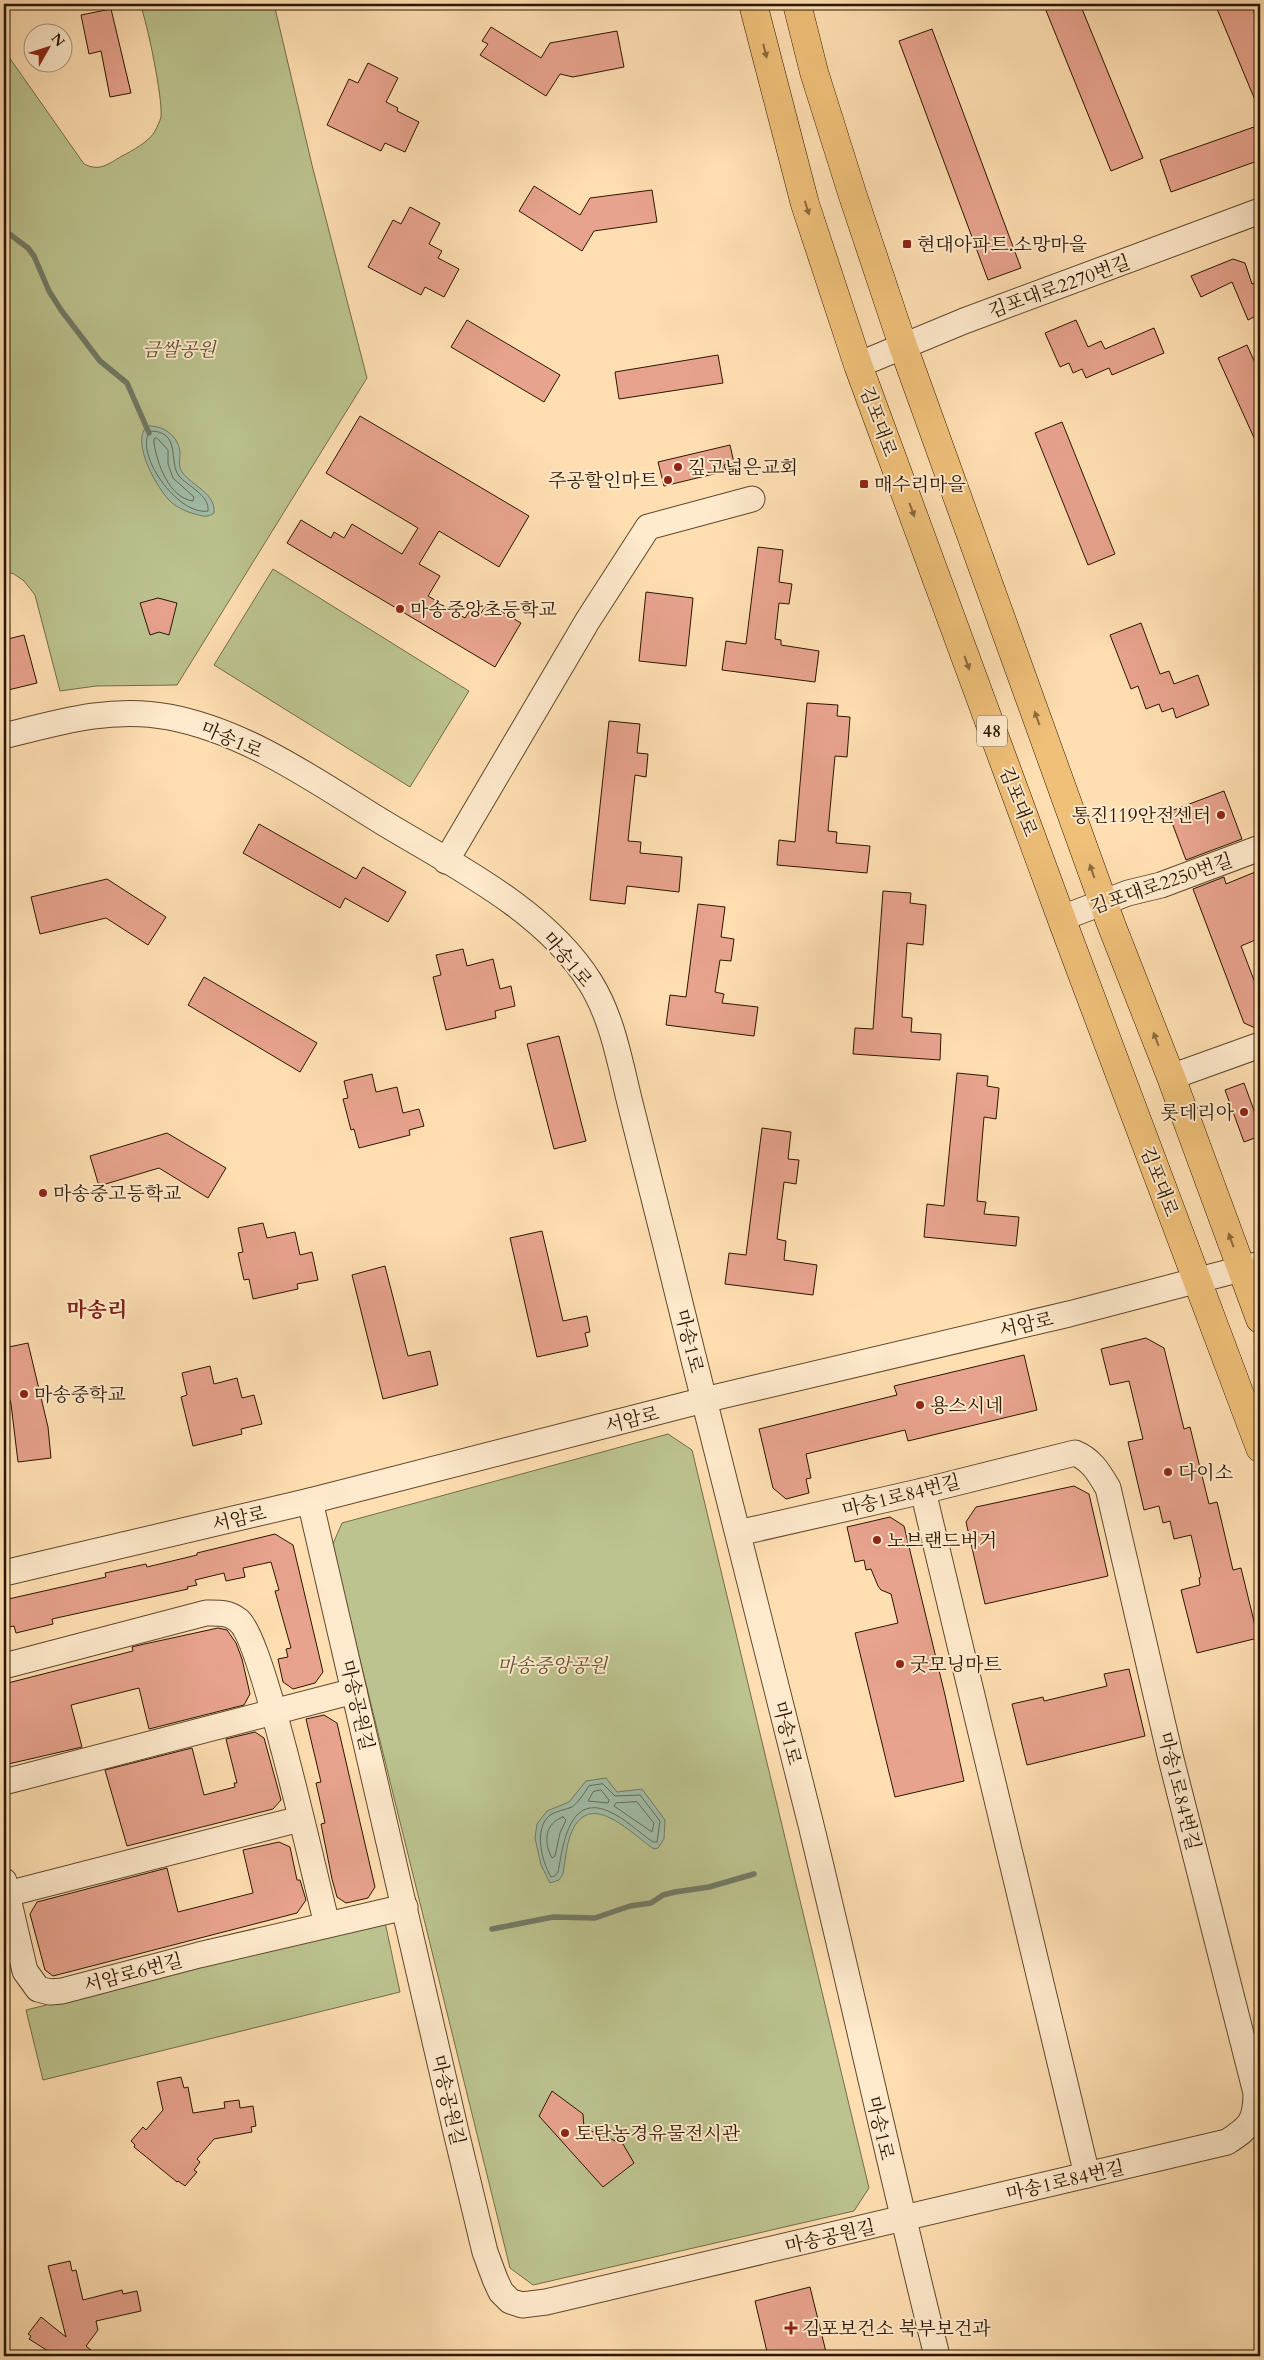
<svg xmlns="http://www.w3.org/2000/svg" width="1264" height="2360" font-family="Cardo,'Noto Serif KR',serif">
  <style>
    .green { fill: #bcc38f; stroke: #736c48 }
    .water { fill: #a1bda9; stroke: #717a65 }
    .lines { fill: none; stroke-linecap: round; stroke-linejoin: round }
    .shore { stroke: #666a54; stroke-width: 1 }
    .stream { stroke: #717a65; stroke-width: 5.5 }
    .building { fill: #e8a38e; stroke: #2a1600 }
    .minor-casing { stroke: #5f482c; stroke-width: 27 }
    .major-casing { stroke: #2a1600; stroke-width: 29 }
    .minor { stroke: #ffeacd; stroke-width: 25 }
    .major { stroke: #f0c079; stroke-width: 28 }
    .oneway { fill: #8d6b3c }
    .poi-dot { fill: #8f2418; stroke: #ffeacd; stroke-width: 2 }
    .labels { text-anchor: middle; stroke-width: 4; stroke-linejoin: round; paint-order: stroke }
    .shield { fill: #ffeacd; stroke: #6a563e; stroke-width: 1 }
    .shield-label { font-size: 18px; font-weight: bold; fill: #2a1600 }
    .poi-label { font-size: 19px; fill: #2a1600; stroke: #ffeacd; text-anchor: start }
    .street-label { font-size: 19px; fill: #2a1600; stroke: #ffeacd }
    .park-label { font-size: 19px; font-style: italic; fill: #5d5332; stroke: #ffeacd }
    .quarter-label { font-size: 21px; font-weight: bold; fill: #7a1f14; stroke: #ffeacd }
  </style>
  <rect width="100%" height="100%" fill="#ffdfb2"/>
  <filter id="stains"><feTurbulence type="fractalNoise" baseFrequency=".004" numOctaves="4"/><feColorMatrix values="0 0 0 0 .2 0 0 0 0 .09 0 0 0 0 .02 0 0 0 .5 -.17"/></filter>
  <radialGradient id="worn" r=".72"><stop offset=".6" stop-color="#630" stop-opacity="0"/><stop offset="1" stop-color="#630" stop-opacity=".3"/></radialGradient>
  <!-- green -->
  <g class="green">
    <path d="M140,4H274L312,165L367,378L177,685L96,686L60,691L35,595L24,581L14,574L4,571V50L84,164C100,172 108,164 122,156C132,151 150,141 155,131C157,127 160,121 161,117C163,99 147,21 140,4Z"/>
    <polygon points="273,569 469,691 410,787 214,665"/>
    <polygon points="668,1434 692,1450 869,2188 854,2211 533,2285 510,2268 332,1546 342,1523"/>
    <polygon points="385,1922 400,1992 43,2080 26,2010"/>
  </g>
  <!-- water -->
  <g class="water">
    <path d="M147,426C163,425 179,436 180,453C180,459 178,466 182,472C192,486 216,493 214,513C208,518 202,516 195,514C187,512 178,508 171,502C158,490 130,442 147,426Z"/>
    <path d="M606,1778L617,1792L642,1789L665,1820L664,1839L658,1848L654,1849C630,1833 588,1786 570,1836C566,1848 565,1862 563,1874L559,1880L550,1883L541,1865L535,1838L537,1824L547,1811L569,1802L586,1781Z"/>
  </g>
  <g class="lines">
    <!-- shore -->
    <g class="shore">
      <path d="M150,431C182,431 168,462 179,476C187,486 210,495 208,511C178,516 133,453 150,431Z"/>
      <path d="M157,438L168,450V464L173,478L194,497L193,501C169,498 157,463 154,443V439Z"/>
      <path d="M603,1784L615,1796L640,1795L660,1821L657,1842H653C638,1832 625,1818 608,1811C568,1794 563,1847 558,1872L555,1876L551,1877C542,1862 533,1829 550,1815C556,1811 565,1810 572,1807C579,1802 584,1793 589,1786Z"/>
      <polygon points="601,1790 609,1800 608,1803 588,1801 593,1792"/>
      <polygon points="637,1802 654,1823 652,1832 614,1806 616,1803"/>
      <path d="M563,1817L566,1820L560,1833L555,1856L552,1858C543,1842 545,1823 563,1817Z"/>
    </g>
    <!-- stream -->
    <g class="stream">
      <polyline points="4,230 28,248 34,256 49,291 61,310 100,361 127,383 149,433"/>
      <polyline points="492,1929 553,1917 595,1918 630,1906 651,1903 663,1895 675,1892 709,1887 754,1874"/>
    </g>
  </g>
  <!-- building -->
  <g class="building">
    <polygon points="1055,4 1080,4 1143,158 1111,171 1045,8"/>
    <polygon points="1215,4 1251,4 1260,26 1260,112"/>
    <polygon points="111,9 131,93 110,97 101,51 89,54 81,15"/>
    <polygon points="491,27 541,58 550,43 617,31 624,67 573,77 560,74 546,96 480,55 488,44 482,41"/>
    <polygon points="932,29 1021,268 988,280 899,41"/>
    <polygon points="368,63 398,78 386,102 398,108 397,111 419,122 405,152 385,143 381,151 327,125 349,79 358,83"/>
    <polygon points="1254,127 1260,145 1260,160 1171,192 1160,160"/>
    <polygon points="534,186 580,215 590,198 652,190 657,222 594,231 582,251 519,211"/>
    <polygon points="410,207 440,223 429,244 442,251 438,258 459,269 444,297 425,287 421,295 368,267 393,220 401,224"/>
    <polygon points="1233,259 1245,263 1252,284 1255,283 1260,296 1260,314 1248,320 1232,282 1201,297 1191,276"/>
    <polygon points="467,320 560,375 544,402 451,347"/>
    <polygon points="1076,320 1088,347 1101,341 1105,349 1154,328 1164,353 1112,375 1109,368 1086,378 1082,369 1073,373 1069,363 1060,367 1045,333"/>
    <polygon points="1247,345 1260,374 1260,451 1218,358"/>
    <polygon points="718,355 723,383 619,399 615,372"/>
    <polygon points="360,416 529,516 499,567 439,531 419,564 440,576 428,596 465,618 470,610 480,615 487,603 521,623 495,667 287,543 301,520 331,538 334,532 344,538 352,524 402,554 418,528 326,473"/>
    <polygon points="1062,422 1115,554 1088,565 1035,433"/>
    <polygon points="730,445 734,463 724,465 726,471 664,486 658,462"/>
    <polygon points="758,547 783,550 779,582 792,584 789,604 779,603 775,639 781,640 781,645 819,651 815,682 722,670 726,641 746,644"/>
    <polygon points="646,592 693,598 686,666 639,661"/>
    <polygon points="158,598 177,603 169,635 159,632 150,635 140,603"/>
    <polygon points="1141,623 1160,674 1169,671 1174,684 1198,675 1209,705 1176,718 1173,708 1162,712 1159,704 1146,709 1138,686 1131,689 1110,635"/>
    <polygon points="24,635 37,683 4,691 4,640"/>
    <polygon points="807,703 838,705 837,716 850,717 847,757 835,756 828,831 837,832 836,843 870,846 867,873 777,865 779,840 795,842"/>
    <polygon points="609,721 640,724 637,753 648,754 646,777 635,775 628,841 641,842 640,853 682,857 679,892 627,886 625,904 590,900"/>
    <polygon points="1224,791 1242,839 1186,860 1168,812"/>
    <polygon points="259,824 356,879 363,867 406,892 388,922 345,898 340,908 243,853"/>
    <polygon points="1260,870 1260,938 1241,946 1260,996 1260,1030 1244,1023 1193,889 1224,877 1226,884"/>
    <polygon points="107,879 166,917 148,945 106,918 40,934 31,897"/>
    <polygon points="883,891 911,893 910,903 926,905 923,945 907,943 902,1017 912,1018 911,1032 941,1034 940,1060 853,1054 855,1028 873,1029"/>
    <polygon points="698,904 725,907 721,937 734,939 731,961 720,960 715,992 724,994 722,1003 758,1007 754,1036 666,1025 670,995 686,997"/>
    <polygon points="463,949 467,966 493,959 500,989 511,986 515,1006 495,1011 496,1018 446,1030 433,977 441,975 436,955"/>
    <polygon points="204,977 317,1043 300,1072 188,1005"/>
    <polygon points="559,1036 586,1141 554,1149 527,1044"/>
    <polygon points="957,1073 988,1076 987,1086 999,1088 996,1119 984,1117 977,1201 986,1202 984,1214 1019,1217 1016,1246 924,1237 927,1204 944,1206"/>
    <polygon points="372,1074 376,1092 397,1087 403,1113 419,1109 424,1126 409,1130 410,1135 359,1148 354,1129 351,1130 343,1099 348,1098 344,1081"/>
    <polygon points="1244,1083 1260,1127 1260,1136 1244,1142 1225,1090"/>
    <polygon points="762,1128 791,1132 788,1159 799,1160 796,1184 784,1182 777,1239 786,1241 784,1260 817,1265 813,1295 725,1284 729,1253 746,1255"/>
    <polygon points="167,1133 226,1168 208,1198 159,1168 99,1186 90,1156"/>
    <polygon points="263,1223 267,1238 295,1232 300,1255 312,1252 318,1280 297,1284 298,1289 253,1299 249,1279 244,1280 238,1253 243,1252 238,1228"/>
    <polygon points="542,1231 563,1321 587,1316 590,1332 585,1333 588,1346 537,1357 510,1238"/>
    <polygon points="385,1266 408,1356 430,1351 438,1385 383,1399 352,1275"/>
    <polygon points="1146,1338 1164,1348 1184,1429 1190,1427 1209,1504 1217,1502 1233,1570 1241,1568 1258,1638 1197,1653 1181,1590 1200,1585 1199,1578 1201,1577 1191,1535 1174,1539 1170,1521 1163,1523 1159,1506 1144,1510 1128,1442 1143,1439 1129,1381 1110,1385 1101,1349"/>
    <polygon points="28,1343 48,1427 51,1458 18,1462 11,1404 4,1379 4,1348"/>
    <polygon points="1024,1355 1037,1410 908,1441 905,1430 806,1454 811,1478 806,1479 809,1493 786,1499 773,1488 759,1429 897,1395 894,1386"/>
    <polygon points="210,1366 214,1384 237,1378 242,1398 254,1395 262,1424 241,1429 242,1434 193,1446 181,1397 187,1395 182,1373"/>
    <polygon points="1074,1486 1089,1494 1108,1576 985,1604 966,1522 976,1507"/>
    <polygon points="890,1517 904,1526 945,1695 964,1781 895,1797 855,1633 898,1623 891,1594 881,1590 878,1586 871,1569 866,1570 864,1560 855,1562 847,1527"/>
    <polygon points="275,1534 293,1545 323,1672 315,1683 293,1689 283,1682 278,1659 288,1657 286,1649 291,1648 275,1591 279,1590 271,1562 243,1568 245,1577 226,1581 224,1573 195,1580 197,1585 187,1587 188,1589 52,1619 53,1624 16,1633 14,1626 4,1628 4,1600 106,1577 105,1573 146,1564 147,1567 197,1555 197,1553"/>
    <polygon points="218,1628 227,1630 236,1643 242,1659 250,1694 244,1705 149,1729 139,1688 71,1705 82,1747 4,1765 4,1684 133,1651 132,1647 140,1645"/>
    <polygon points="1129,1669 1145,1736 1027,1765 1012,1704 1043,1697 1044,1701 1107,1686 1104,1674"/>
    <polygon points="324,1715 337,1723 375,1887 368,1898 346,1903 337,1897 332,1879 321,1824 325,1823 316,1783 321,1782 306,1719"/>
    <polygon points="255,1732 264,1738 281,1800 273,1809 127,1846 105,1770 192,1748 204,1795 235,1787 234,1783 237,1783 226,1739"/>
    <polygon points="279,1842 290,1847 297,1880 300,1880 306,1900 297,1913 53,1976 45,1970 30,1914 37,1902 167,1868 178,1912 253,1893 243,1850"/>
    <polygon points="181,2077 184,2088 188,2087 193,2113 225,2108 224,2102 239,2100 240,2108 253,2106 256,2126 251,2127 252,2132 214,2139 197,2159 200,2162 194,2170 197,2172 185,2186 178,2181 177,2182 134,2147 135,2145 131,2141 143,2127 146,2130 163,2110 157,2082"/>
    <polygon points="552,2091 583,2114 584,2128 623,2144 634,2163 603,2187 539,2116"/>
    <polygon points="70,2261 72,2271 76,2270 83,2300 122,2290 123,2294 137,2291 141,2311 96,2321 98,2330 86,2346 98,2356 56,2356 29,2339 31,2336 28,2334 41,2317 66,2337 48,2266"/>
    <polygon points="810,2287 827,2356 768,2356 755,2301"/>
  </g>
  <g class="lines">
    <!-- minor casing -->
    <g class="minor-casing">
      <g id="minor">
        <polyline points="858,365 964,321 1260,211"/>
        <path d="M4,736C59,722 112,706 169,717C248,732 317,782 384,823C455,866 545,910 590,982C614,1020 621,1069 632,1111C653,1193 673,1274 693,1356C732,1512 773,1668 811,1825C854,2002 893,2180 937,2356"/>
        <polyline points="446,861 588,620 648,527 752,499"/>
        <polyline points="1062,918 1128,893 1161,885 1260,848"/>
        <polyline points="1171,1077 1260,1045"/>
        <polyline points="923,1491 1087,2175"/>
        <path d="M310,1501L456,2132L485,2252L495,2279L501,2292L510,2301L522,2305L546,2302L1227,2142C1250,2127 1256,2121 1256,2093L1170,1755L1108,1488C1099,1473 1092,1460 1075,1453L923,1491L738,1533"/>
        <polyline points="4,1573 310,1501 704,1400 1069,1314 1260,1264"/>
        <path d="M4,1666L206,1613C218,1613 228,1612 238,1620C263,1638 315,1880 327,1924"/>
        <polyline points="4,1782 354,1691"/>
        <polyline points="4,1881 25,1971 38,1989 50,1992 62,1991 199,1955 405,1907"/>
        <polyline points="7,1894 300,1819"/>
      </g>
    </g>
    <!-- major casing -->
    <g class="major-casing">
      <g id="major">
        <polyline points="753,4 805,204 858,365 1069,939 1260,1448"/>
        <polyline points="797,4 814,72 852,193 903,346 1111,924 1171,1077 1260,1319"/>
      </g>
    </g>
    <!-- minor -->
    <use href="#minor" class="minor"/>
    <!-- major -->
    <use href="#major" class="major"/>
  </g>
  <!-- one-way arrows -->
  <defs><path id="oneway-solid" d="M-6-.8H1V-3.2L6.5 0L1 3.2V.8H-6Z" transform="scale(1.25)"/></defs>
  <g class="oneway">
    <use href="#oneway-solid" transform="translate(765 51) rotate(76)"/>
    <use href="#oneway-solid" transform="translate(807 208) rotate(73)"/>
    <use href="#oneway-solid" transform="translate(912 510) rotate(70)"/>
    <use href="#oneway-solid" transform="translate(967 663) rotate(70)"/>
    <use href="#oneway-solid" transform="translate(1037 718) rotate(-110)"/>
    <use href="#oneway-solid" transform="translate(1092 871) rotate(-109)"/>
    <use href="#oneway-solid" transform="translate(1156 1039) rotate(-111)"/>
    <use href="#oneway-solid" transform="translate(1231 1240) rotate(-110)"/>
  </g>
  <!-- markers -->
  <g class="poi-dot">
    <rect x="902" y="239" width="10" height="10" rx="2.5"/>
    <circle cx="678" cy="467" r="5"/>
    <circle cx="668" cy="480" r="5"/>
    <rect x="859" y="479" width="10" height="10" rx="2.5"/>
    <circle cx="400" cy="609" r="5"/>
    <circle cx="1221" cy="815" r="5"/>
    <circle cx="1244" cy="1112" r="5"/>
    <circle cx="43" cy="1193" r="5"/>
    <circle cx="24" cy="1394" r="5"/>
    <circle cx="920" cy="1405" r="5"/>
    <circle cx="1168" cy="1472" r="5"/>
    <circle cx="877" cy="1540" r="5"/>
    <circle cx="900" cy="1664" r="5"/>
    <circle cx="565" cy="2133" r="5"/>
    <path d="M788.5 2320.5h5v5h5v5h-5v5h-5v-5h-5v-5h5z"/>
  </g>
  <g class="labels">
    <!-- shield labels -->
    <rect class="shield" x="977" y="715.5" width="30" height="31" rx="4"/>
    <g class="shield-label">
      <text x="992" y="737">48</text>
    </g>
    <!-- poi labels -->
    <g class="poi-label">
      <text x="917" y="251">현대아파트.소망마을</text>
      <text x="688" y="474">깊고넓은교회</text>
      <text x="658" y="487" text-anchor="end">주공할인마트</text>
      <text x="874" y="491">매수리마을</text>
      <text x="410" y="616">마송중앙초등학교</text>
      <text x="1211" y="822" text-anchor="end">통진119안전센터</text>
      <text x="1234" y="1119" text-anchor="end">롯데리아</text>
      <text x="53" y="1200">마송중고등학교</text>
      <text x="34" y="1401">마송중학교</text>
      <text x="930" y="1412">용스시네</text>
      <text x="1178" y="1479">다이소</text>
      <text x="887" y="1547">노브랜드버거</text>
      <text x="910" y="1671">굿모닝마트</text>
      <text x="575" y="2140">토탄농경유물전시관</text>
      <text x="802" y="2335">김포보건소 북부보건과</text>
    </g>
    <!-- street labels -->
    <g class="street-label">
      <text transform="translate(1059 286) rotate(-20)" y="7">김포대로2270번길</text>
      <text transform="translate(879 421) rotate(70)" y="7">김포대로</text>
      <text transform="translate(232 739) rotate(23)" y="7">마송1로</text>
      <text transform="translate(1019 801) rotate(69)" y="7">김포대로</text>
      <text transform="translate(1161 883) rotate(-19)" y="7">김포대로2250번길</text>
      <text transform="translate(568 959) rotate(50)" y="7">마송1로</text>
      <text transform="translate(1160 1181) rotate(69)" y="7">김포대로</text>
      <text transform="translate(1026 1324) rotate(-13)" y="7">서암로</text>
      <text transform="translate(690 1341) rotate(76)" y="7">마송1로</text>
      <text transform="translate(632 1419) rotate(-14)" y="7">서암로</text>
      <text transform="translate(901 1495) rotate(-14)" y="7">마송1로84번길</text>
      <text transform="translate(239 1518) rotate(-13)" y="7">서암로</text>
      <text transform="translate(358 1705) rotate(77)" y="7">마송공원길</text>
      <text transform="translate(788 1733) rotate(76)" y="7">마송1로</text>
      <text transform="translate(1180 1791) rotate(76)" y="7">마송1로84번길</text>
      <text transform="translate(133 1972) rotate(-15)" y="7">서암로6번길</text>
      <text transform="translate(449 2100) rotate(77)" y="7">마송공원길</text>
      <text transform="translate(881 2128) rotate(77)" y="7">마송1로</text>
      <text transform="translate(1065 2180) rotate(-13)" y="7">마송1로84번길</text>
      <text transform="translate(830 2236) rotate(-13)" y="7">마송공원길</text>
    </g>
    <!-- park labels -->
    <g class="park-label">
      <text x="179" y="356">금쌀공원</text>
      <text x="552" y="1672">마송중앙공원</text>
    </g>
    <!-- quarter labels -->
    <g class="quarter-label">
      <text x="97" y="1317">마송리</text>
    </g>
  </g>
  <!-- margin -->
  <rect width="1264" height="2360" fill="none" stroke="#ffdfb2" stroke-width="20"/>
  <rect x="5" y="5" width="1254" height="2350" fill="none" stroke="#2a1600" stroke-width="2.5"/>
  <rect x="10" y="10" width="1244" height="2340" fill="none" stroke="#2a1600"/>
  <!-- north arrow -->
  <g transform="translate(48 48) rotate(51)"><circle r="24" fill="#ffeacd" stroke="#aa957b"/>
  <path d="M0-4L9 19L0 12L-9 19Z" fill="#8f2418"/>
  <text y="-8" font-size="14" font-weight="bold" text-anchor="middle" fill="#2a1600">N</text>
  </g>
  <rect width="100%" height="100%" filter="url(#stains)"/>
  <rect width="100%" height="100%" fill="url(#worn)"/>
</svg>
